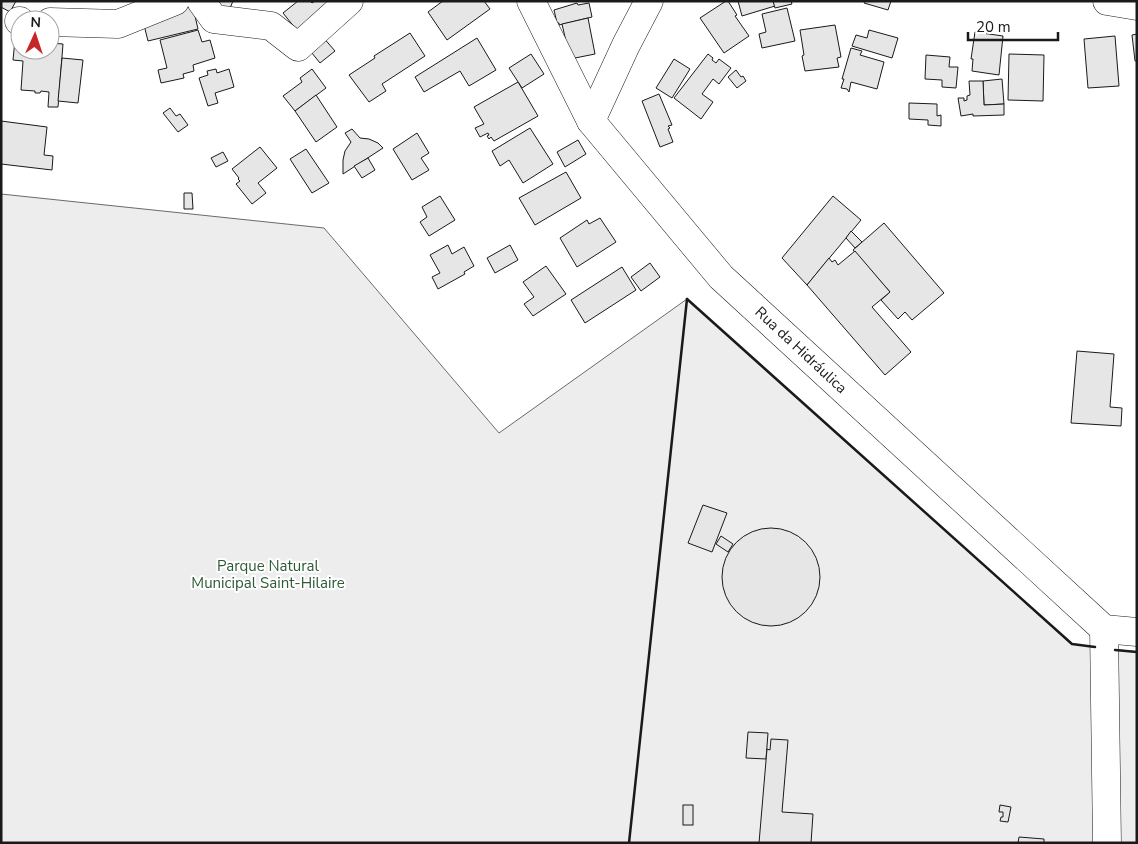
<svg xmlns="http://www.w3.org/2000/svg" width="1138" height="844" font-family="'Nunito Sans',sans-serif">
  <style>
    .green { fill: #ededed; stroke: #6a6a6a }
    .building { fill: #e6e6e6; stroke: #1a1a1a }
    .lines { fill: none; stroke-linecap: round; stroke-linejoin: round }
    .minor-casing { stroke: #1a1a1a; stroke-width: 29 }
    .minor { stroke: #fff; stroke-width: 28 }
    .wall { stroke: #1a1a1a; stroke-width: 2.5 }
    .labels { text-anchor: middle; stroke-width: 4; stroke-linejoin: round; paint-order: stroke }
    .street-label { font-size: 15px; fill: #1a1a1a; stroke: #fff }
    .park-label { font-size: 15px; fill: #2b5a34; stroke: #fff }
  </style>
  <rect width="100%" height="100%" fill="#fff"/>
  <!-- green -->
  <polygon class="green" points="1,194 324,228 499,433 687,299 1071,644 1137,652 1137,843 1,843"/>
  <!-- building -->
  <g class="building">
    <polygon points="1,1 16,1 10,12 1,7"/>
    <polygon points="204,1 233,1 228,13"/>
    <polygon points="298,1 310,1 312,3 315,1 333,1 299,33 283,13"/>
    <polygon points="443,1 484,1 490,9 447,40 428,12"/>
    <polygon points="726,1 728,1 737,15 735,16 749,36 724,53 700,18"/>
    <polygon points="738,1 773,1 775,6 742,16"/>
    <polygon points="773,1 791,1 792,4 775,8"/>
    <polygon points="865,1 891,1 888,10 864,3"/>
    <polygon points="192,3 198,29 148,41 143,21 154,12"/>
    <polygon points="577,3 578,5 589,3 592,17 559,25 559,23 557,23 554,10"/>
    <polygon points="787,8 795,41 762,48 759,34 766,32 762,14"/>
    <polygon points="588,18 595,54 570,59 562,24"/>
    <polygon points="835,25 841,57 837,58 839,67 805,71 802,56 804,55 800,30"/>
    <polygon points="198,30 202,42 210,40 215,58 193,65 194,71 183,74 184,78 161,83 158,70 167,68 160,40"/>
    <polygon points="869,30 898,38 892,58 852,46 856,35 867,38"/>
    <polygon points="975,32 1003,36 999,75 972,71 973,59 971,59"/>
    <polygon points="410,33 425,56 382,84 386,91 369,102 349,75 375,58 374,56"/>
    <polygon points="1137,34 1137,61 1135,61 1132,35"/>
    <polygon points="322,36 335,51 320,63 307,47"/>
    <polygon points="1115,36 1119,86 1088,88 1084,39"/>
    <polygon points="477,38 496,70 469,86 460,71 424,92 415,77"/>
    <polygon points="15,40 20,41 20,50 50,50 50,43 63,44 58,107 48,107 49,92 41,91 40,93 35,93 35,91 21,90 23,61 13,60"/>
    <polygon points="851,48 862,51 860,55 884,62 877,89 851,82 849,92 847,89 841,88 844,79 842,79"/>
    <polygon points="531,54 544,74 522,88 509,68"/>
    <polygon points="708,54 713,58 712,60 716,63 719,59 731,68 719,84 713,79 702,94 713,102 701,119 674,98"/>
    <polygon points="1009,54 1044,55 1043,101 1008,100"/>
    <polygon points="926,55 950,57 949,67 958,67 956,88 942,87 942,80 925,79"/>
    <polygon points="62,58 83,60 78,103 58,101"/>
    <polygon points="674,59 690,69 672,98 656,88"/>
    <polygon points="216,69 217,73 229,69 234,87 215,93 218,103 208,106 199,78 208,75 207,71"/>
    <polygon points="312,69 326,88 295,111 283,96 302,82 300,78"/>
    <polygon points="736,70 741,77 743,76 746,81 737,88 728,77"/>
    <polygon points="1002,79 1004,104 984,105 983,81"/>
    <polygon points="969,81 983,81 984,105 1004,104 1004,115 973,116 973,114 961,116 958,98 964,98 964,101 967,100 967,96 970,95"/>
    <polygon points="518,82 538,116 494,141 491,137 489,139 487,136 489,135 488,133 480,137 475,128 484,124 474,107"/>
    <polygon points="659,94 672,125 668,126 670,128 668,129 673,142 660,147 642,101"/>
    <polygon points="316,95 337,127 316,142 295,111"/>
    <polygon points="909,103 937,104 937,116 941,115 941,126 928,125 928,120 909,119"/>
    <polygon points="170,108 176,116 180,114 188,125 178,132 163,113"/>
    <polygon points="1,121 47,127 44,155 53,156 52,170 1,164"/>
    <polygon points="530,128 553,164 523,183 509,160 500,166 492,151"/>
    <polygon points="352,129 360,138 369,139 378,143 383,148 343,174 343,160 345,151 351,142 345,133"/>
    <polygon points="417,133 429,153 421,158 429,170 412,180 393,149"/>
    <polygon points="578,140 586,154 565,167 557,152"/>
    <polygon points="260,147 277,168 258,183 266,193 252,204 236,184 240,181 238,179 239,178 232,169"/>
    <polygon points="306,149 329,183 312,193 290,159"/>
    <polygon points="223,152 228,161 216,167 211,158"/>
    <polygon points="368,158 375,170 362,178 354,166"/>
    <polygon points="566,172 581,198 535,225 519,198"/>
    <polygon points="184,193 192,193 193,209 184,209"/>
    <polygon points="440,196 455,220 429,236 420,222 427,217 422,207"/>
    <polygon points="833,196 861,220 807,285 782,258"/>
    <polygon points="600,218 616,242 577,267 560,238 587,220 589,224"/>
    <polygon points="884,223 944,293 912,320 905,312 898,319 881,300 890,292 853,250"/>
    <polygon points="851,231 862,242 855,248 846,238"/>
    <polygon points="448,245 452,254 464,247 474,266 464,272 465,274 438,289 432,277 440,273 430,255"/>
    <polygon points="510,245 518,260 495,273 487,258"/>
    <polygon points="855,251 890,292 872,307 911,352 885,375 807,285 829,258 832,262 835,260 838,265"/>
    <polygon points="650,263 660,277 641,291 631,277"/>
    <polygon points="546,266 566,294 533,316 524,304 534,297 523,282"/>
    <polygon points="622,267 636,290 585,323 571,300"/>
    <polygon points="1077,351 1114,354 1110,407 1122,408 1121,426 1071,423"/>
    <polygon points="703,505 727,513 712,552 688,543"/>
    <circle cx="771" cy="577" r="49"/>
    <polygon points="721,536 733,544 728,552 716,544"/>
    <polygon points="748,732 768,733 766,759 746,758"/>
    <polygon points="771,739 788,740 782,812 813,814 811,843 759,843 767,749 770,750"/>
    <rect x="683" y="805" width="10" height="20"/>
    <polygon points="1000,805 1011,807 1008,822 1000,821 1001,817 1003,817 1003,812 999,812"/>
    <polygon points="1019,837 1044,839 1044,843 1018,843"/>
  </g>
  <g class="lines">
    <!-- minor casing -->
    <g class="minor-casing">
      <g id="minor">
        <polyline points="201,1 214,19 271,26 298,47 349,1"/>
        <polyline points="531,1 591,121 721,277 1104,629 1137,632"/>
        <polyline points="1107,1 1137,6"/>
        <polyline points="19,21 20,21"/>
        <polyline points="50,22 118,24 175,1"/>
        <polyline points="591,121 626,45 649,1"/>
        <polyline points="1104,629 1107,843"/>
      </g>
    </g>
    <!-- minor -->
    <use href="#minor" class="minor"/>
    <!-- wall -->
    <g class="wall">
      <polyline points="687,299 1072,644 1095,647"/>
      <polyline points="1115,650 1137,652"/>
      <polyline points="629,843 687,299"/>
    </g>
  </g>
  <g class="labels">
    <!-- street labels -->
    <g class="street-label">
      <text transform="translate(801 350) rotate(43)" y="5">Rua da Hidráulica</text>
    </g>
    <!-- park labels -->
    <g class="park-label">
      <text x="268" y="571">Parque Natural<tspan x="268" dy="17">Municipal Saint-Hilaire</tspan></text>
    </g>
  </g>
  <!-- border -->
  <rect width="1138" height="844" fill="none" stroke="#1a1a1a" stroke-width="5"/>
  <!-- north arrow -->
  <g transform="translate(35 35) rotate(3)"><circle r="24" fill="#ffffff" stroke="#a3a3a3"/>
  <path d="M0-4L9 19L0 12L-9 19Z" fill="#c62828"/>
  <text y="-8" font-size="14" font-weight="bold" text-anchor="middle" fill="#1a1a1a">N</text>
  </g>
  <!-- scale -->
  <path d="M968 32v8h90v-8" fill="none" stroke="#1a1a1a" stroke-width="2.5"/>
  <text x="976" y="32" font-size="15" fill="#1a1a1a" stroke="#ffffff" stroke-width="4" paint-order="stroke">20 m</text>
</svg>
